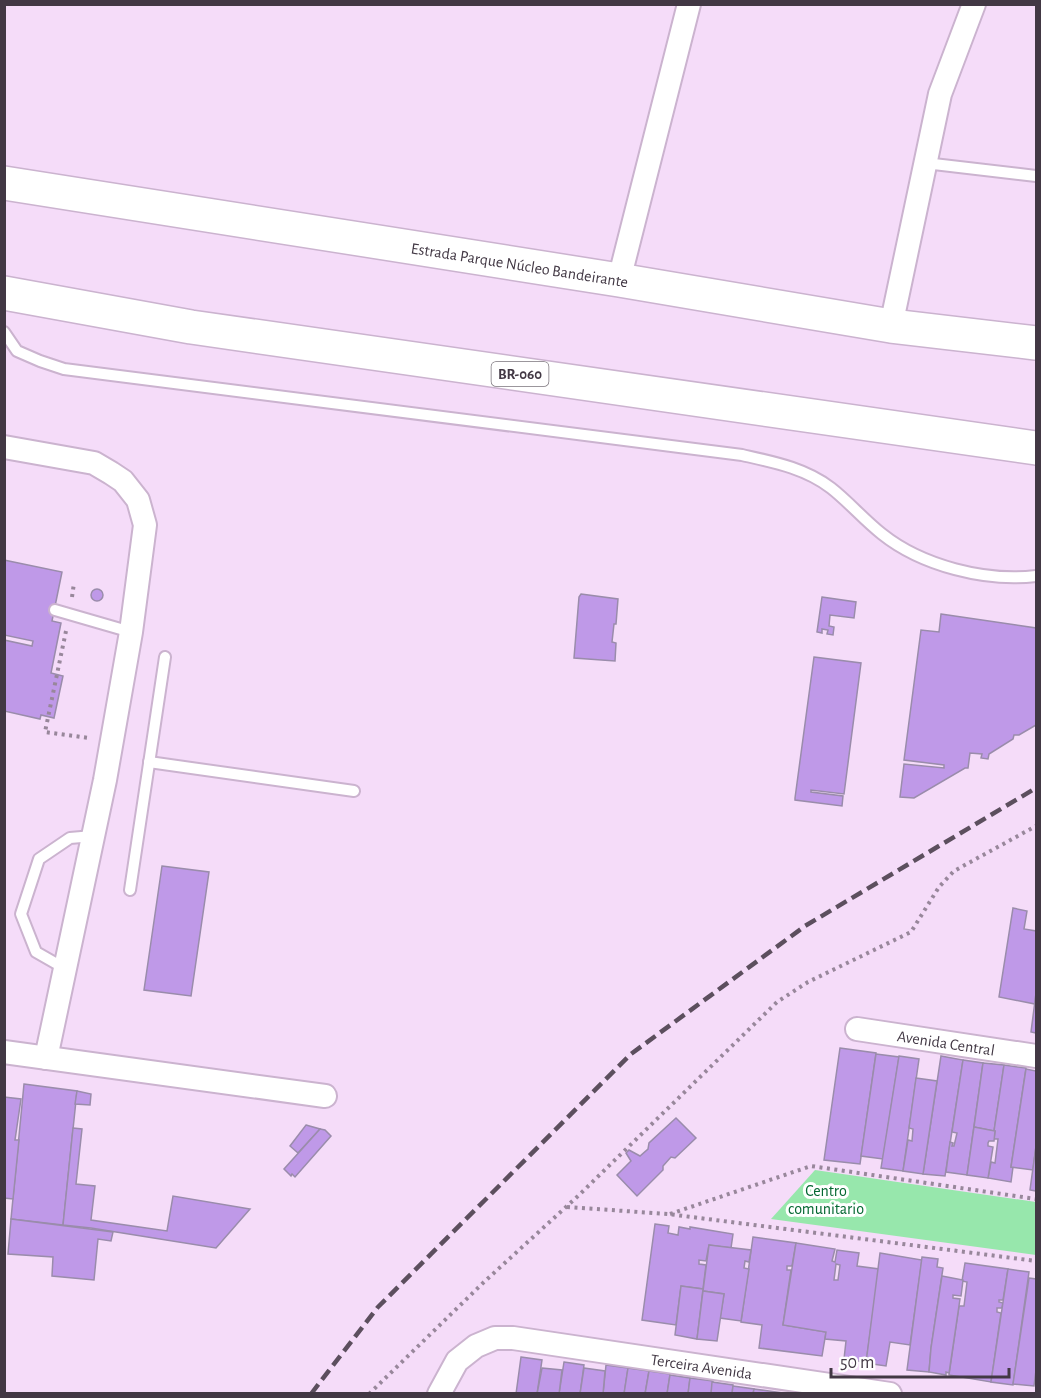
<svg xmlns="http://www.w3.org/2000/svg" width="1041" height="1398" font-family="'Alegreya Sans',sans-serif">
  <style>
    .green { fill: #97e7ac }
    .building { fill: #bf99e8; stroke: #9a8cab; stroke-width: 1.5; fill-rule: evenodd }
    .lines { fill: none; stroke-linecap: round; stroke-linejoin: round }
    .service-casing { stroke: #cbb3cf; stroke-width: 14 }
    .minor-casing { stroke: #cbb3cf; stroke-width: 26 }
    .trunk-casing { stroke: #cbb3cf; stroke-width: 36 }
    .path { stroke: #98879b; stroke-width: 4; stroke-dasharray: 3 4.5; stroke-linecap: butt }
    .service { stroke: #fff; stroke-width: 10 }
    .minor { stroke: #fff; stroke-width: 22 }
    .trunk { stroke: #fff; stroke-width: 33 }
    .rail { stroke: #5c4f5e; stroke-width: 4.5; stroke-dasharray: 12 6; stroke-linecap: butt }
    .labels { text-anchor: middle; stroke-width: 6; stroke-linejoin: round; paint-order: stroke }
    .shield { fill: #fff; stroke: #7b747c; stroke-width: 1.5 }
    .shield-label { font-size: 15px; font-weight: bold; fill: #423844 }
    .street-label { font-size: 16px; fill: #423844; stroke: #fff }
    .park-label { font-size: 16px; fill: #036731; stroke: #fff }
  </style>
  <rect width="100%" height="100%" fill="#f5dcf9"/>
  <!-- green -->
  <polygon class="green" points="815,1170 1036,1202 1036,1255 771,1219"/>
  <!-- building -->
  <g class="building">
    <polygon points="4,560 62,572 52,621 61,623 51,673 63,676 54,718 41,715 40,719 4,711 4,640 32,646 33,641 4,635"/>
    <circle cx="97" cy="595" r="6"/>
    <polygon points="581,594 618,599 616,624 614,624 612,642 616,643 615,661 574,658 579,597"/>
    <polygon points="822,597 856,602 854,618 830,615 829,626 834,627 833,635 827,634 828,630 822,629 822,633 817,632"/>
    <polygon points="941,614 1036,628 1036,725 1019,735 1014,735 1013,739 989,754 988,759 981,758 982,754 970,753 968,768 965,768 914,798 900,797 904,764 944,768 944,765 904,760 921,630 939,632"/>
    <polygon points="814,657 861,663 844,794 811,790 811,792 843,796 842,806 795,800 795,798"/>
    <polygon points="162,866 209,872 191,996 144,990"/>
    <polygon points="1013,908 1027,911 1024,929 1036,931 1036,993 1035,1004 999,997"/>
    <polygon points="1036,993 1036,1033 1031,1032"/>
    <polygon points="840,1048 876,1053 860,1164 824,1160"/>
    <polygon points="876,1054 899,1057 883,1159 861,1156"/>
    <polygon points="899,1056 919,1059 903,1171 881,1168"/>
    <polygon points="941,1056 963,1060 945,1176 923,1174"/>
    <polygon points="963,1060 983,1063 967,1175 946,1172 950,1142 953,1143 952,1146 954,1146 957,1133 952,1132"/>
    <polygon points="983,1063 1004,1065 994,1131 974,1127"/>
    <polygon points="1004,1065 1026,1068 1011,1167 1013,1167 1011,1182 988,1178 991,1162 995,1163 998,1139 994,1139 995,1131 994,1131"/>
    <polygon points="1026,1069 1036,1071 1036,1146 1033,1170 1011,1167"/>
    <polygon points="916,1078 937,1081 923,1174 903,1171 908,1140 912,1141 913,1129 909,1128"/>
    <polygon points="24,1084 77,1091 63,1225 11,1219"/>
    <polygon points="77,1091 91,1094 90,1105 75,1104"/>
    <polygon points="4,1097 21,1099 15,1140 19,1140 13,1199 4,1198"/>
    <polygon points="676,1118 696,1138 675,1158 671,1157 663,1166 663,1170 637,1196 617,1175 631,1161 626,1153 629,1150 640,1156 648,1149 649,1143"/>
    <polygon points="306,1125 320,1129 298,1153 290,1146"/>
    <polygon points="974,1127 995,1131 994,1141 989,1141 988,1143 988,1146 993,1147 988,1178 967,1175"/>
    <polygon points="73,1128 82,1129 76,1184 95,1186 91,1220 167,1231 173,1196 250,1209 216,1248 91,1228 63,1225"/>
    <polygon points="320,1129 325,1130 331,1136 295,1177 292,1174 291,1176 284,1169"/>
    <polygon points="1036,1146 1036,1191 1030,1190"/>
    <polygon points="11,1219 113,1232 111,1241 98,1239 94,1280 52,1276 53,1257 8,1254"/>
    <polygon points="655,1224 669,1226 668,1233 678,1235 679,1227 690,1229 690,1227 733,1234 731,1248 709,1245 706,1261 699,1260 699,1264 706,1265 703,1289 681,1286 676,1325 642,1320"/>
    <polygon points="753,1237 796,1243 792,1266 787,1266 787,1270 791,1270 783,1325 826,1332 822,1356 759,1348 762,1325 741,1322"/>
    <path d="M796,1243L835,1249L832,1261L835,1262L837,1250L859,1253L857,1266L879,1269L866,1363L865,1362L844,1359L846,1341L825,1339L826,1332L783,1325ZM836,1264L840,1265L838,1280H834Z"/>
    <polygon points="709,1245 751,1250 749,1262 745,1261 744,1268 749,1269 741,1321 720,1318 724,1294 703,1291"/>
    <polygon points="880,1253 922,1260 910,1345 890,1342 886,1366 866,1363"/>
    <polygon points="922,1257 938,1259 937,1267 943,1268 931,1348 929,1372 907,1370"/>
    <polygon points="965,1263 1008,1269 1003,1300 999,1300 999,1302 1003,1303 1002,1308 997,1308 997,1312 1001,1313 991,1382 949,1375 959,1306 964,1306 967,1282 962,1281"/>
    <polygon points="1008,1269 1029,1272 1013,1385 991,1382"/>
    <polygon points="942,1276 963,1280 961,1296 953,1295 953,1298 960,1299 949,1373 946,1372 946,1375 929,1372 931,1348"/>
    <polygon points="1029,1278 1036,1279 1036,1370 1034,1386 1013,1384"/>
    <polygon points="681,1286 703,1289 697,1339 675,1335"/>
    <polygon points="703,1291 724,1294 717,1341 697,1339"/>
    <polygon points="521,1357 542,1360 537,1394 516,1394"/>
    <polygon points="564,1362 584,1365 580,1394 559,1394"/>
    <polygon points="606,1365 628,1368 624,1394 603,1394"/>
    <polygon points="542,1368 562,1370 559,1394 537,1394"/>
    <polygon points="584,1368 605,1371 603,1394 580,1394"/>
    <polygon points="628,1368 649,1371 645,1394 624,1394"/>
    <polygon points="649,1371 670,1374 667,1394 645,1394"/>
    <polygon points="670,1375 690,1378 688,1394 667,1394"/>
    <polygon points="690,1378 713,1381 711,1394 688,1394"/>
    <polygon points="712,1382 733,1385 732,1394 711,1394"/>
    <polygon points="733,1386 754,1389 753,1394 732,1394"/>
    <polygon points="754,1389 783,1393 784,1394 753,1394"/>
  </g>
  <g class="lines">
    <!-- service casing -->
    <g class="service-casing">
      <g id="service">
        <polyline points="925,163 1036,176"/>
        <path d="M4,332L17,351L40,361L64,369L742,455C773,462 805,468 831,488C849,502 864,520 882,534C922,566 986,582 1036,576"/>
        <polyline points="55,610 131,632"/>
        <polyline points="149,762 354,791"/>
        <polyline points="130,890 165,657"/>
        <polyline points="64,968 36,952 21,914 39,859 70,838 93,836"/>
      </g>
    </g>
    <!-- minor casing -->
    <g class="minor-casing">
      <g id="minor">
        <polyline points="619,280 689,4"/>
        <polyline points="891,326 940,94 974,4"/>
        <polyline points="4,447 94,463 111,473 123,481 138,500 145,525 131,632 105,780 46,1058"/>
        <path id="s1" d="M857,1029L1036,1056"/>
        <polyline points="4,1052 325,1096"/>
        <path id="s2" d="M439,1394L457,1361L476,1346L495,1338H513L890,1394"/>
      </g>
    </g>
    <!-- trunk casing -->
    <g class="trunk-casing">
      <g id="trunk">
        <path id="s3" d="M4,183L619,280L891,326L1036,343"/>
        <polyline points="4,293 191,327 1036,448"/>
      </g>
    </g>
    <!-- path -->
    <g class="path">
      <polyline points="72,597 74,583"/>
      <polyline points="66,631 45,732 89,738"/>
      <polyline points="567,1207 668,1214 1036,1261"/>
      <polyline points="670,1214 811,1166 1036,1199"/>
      <polyline points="369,1394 484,1282 578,1196 777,1002 808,982 911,932 939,887 954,871 1036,826"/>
    </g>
    <!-- service -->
    <use href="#service" class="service"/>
    <!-- minor -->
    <use href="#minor" class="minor"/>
    <!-- trunk -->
    <use href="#trunk" class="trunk"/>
    <!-- rail -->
    <polyline class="rail" points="311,1394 378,1307 631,1054 805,926 1036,788"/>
  </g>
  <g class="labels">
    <!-- shield labels -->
    <rect class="shield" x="491.5" y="362" width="57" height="24" rx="4.5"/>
    <g class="shield-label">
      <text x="520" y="379">BR-060</text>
    </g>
    <!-- street labels -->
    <g class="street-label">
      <text dy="6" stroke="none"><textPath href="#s3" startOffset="522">Estrada Parque Núcleo Bandeirante</textPath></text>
      <text dy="6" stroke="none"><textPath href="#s1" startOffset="90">Avenida Central</textPath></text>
      <text dy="6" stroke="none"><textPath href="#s2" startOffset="291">Terceira Avenida</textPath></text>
    </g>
    <!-- park labels -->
    <g class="park-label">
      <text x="826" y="1196">Centro<tspan x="826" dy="18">comunitario</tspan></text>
    </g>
  </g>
  <!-- border -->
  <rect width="1041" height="1398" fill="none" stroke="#423844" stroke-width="12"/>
  <!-- scale -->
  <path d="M831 1368v9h178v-9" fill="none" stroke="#423844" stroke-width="3"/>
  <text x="840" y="1368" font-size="18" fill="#423844" stroke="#ffffff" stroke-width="4.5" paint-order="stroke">50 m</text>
</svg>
